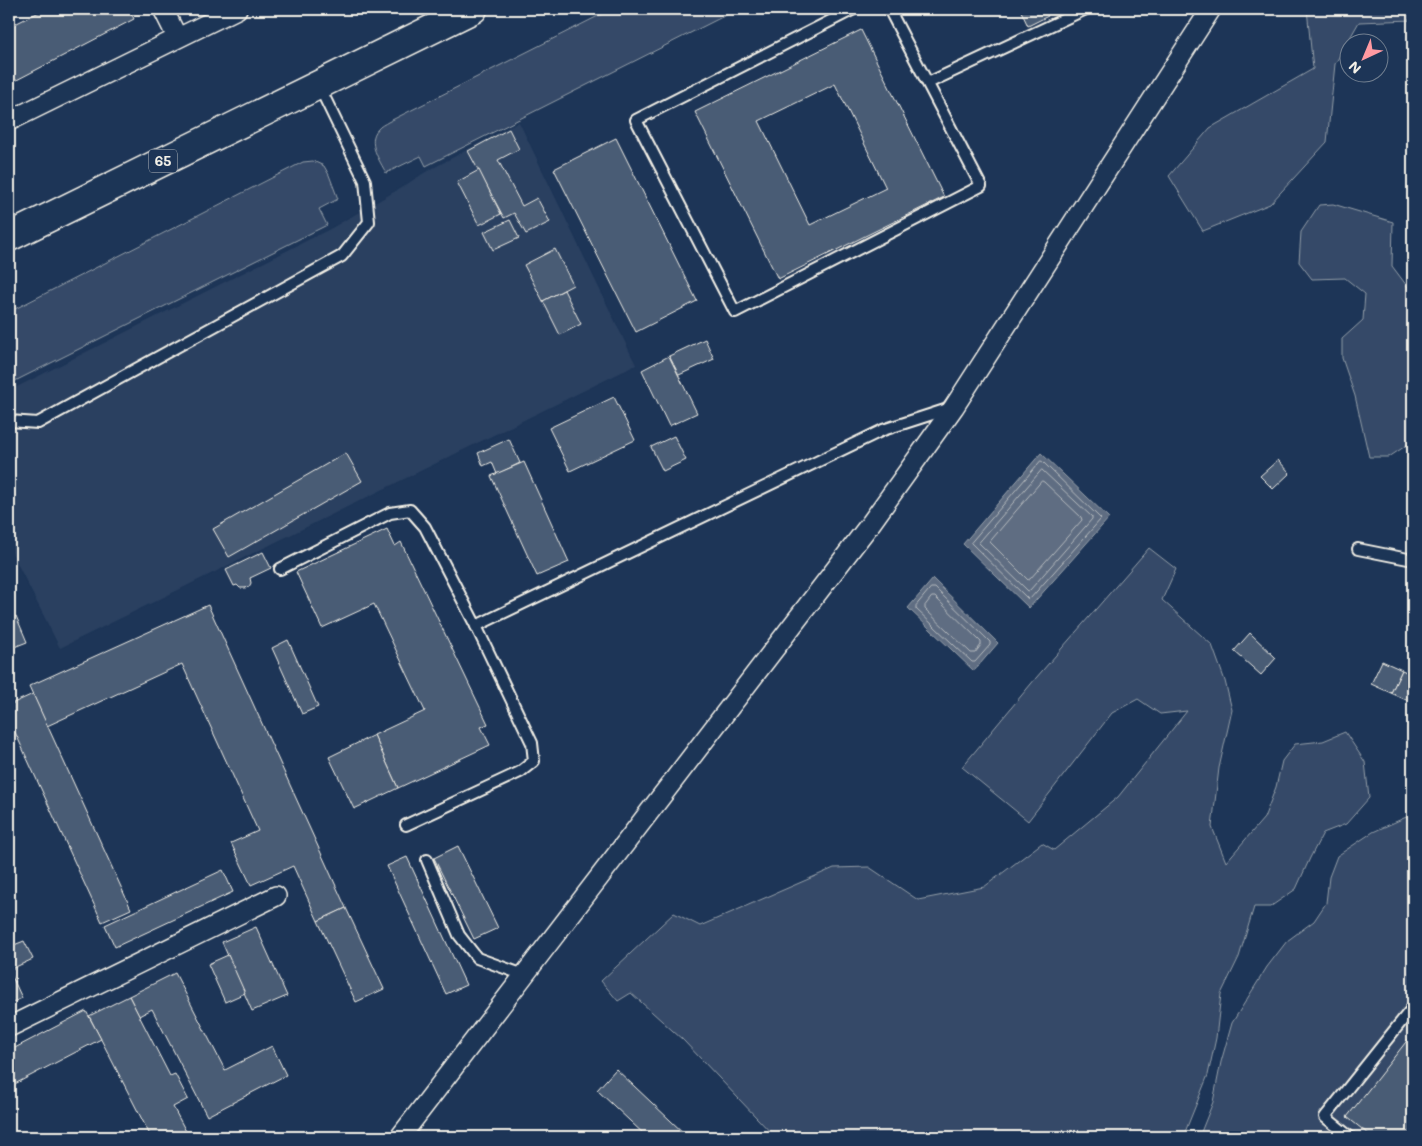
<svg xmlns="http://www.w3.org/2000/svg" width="1422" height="1146" font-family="Mali,sans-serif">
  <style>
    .built { fill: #2a4060 }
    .green { fill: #354a67; stroke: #949ea8 }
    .water { fill: #5e6d82; stroke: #9aa2ab }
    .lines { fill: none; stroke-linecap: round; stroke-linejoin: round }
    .shore { stroke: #b8bcbf; stroke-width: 1 }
    .building { fill: #485b74; stroke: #f4f1e8; fill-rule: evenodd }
    .service-casing { stroke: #f4f1e8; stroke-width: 14 }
    .minor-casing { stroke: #f4f1e8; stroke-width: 22 }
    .primary-casing { stroke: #f4f1e8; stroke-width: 31 }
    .service { stroke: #1d3557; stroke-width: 10 }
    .minor { stroke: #1d3557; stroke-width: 19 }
    .primary { stroke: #1d3557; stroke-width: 28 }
    .labels { text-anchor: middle; stroke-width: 4; stroke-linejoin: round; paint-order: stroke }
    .shield { fill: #1d3557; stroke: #b4b9bc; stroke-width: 1 }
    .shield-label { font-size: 14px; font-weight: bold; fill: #f4f1e8 }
  </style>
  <rect width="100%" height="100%" fill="#1d3557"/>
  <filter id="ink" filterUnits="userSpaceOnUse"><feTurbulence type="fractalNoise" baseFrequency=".02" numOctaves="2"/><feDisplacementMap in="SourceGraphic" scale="10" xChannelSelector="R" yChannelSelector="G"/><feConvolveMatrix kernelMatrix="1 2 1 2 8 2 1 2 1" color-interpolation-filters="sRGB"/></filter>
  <g filter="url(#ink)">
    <!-- built -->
    <polygon class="built" points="519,122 636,365 60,648 9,547 9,391 330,229 401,188 424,173"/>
    <!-- green -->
    <g class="green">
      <path d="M612,9H738L426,166L421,156L386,173C380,161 366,142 378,129C380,126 385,124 388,122Z"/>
      <polygon points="1307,9 1413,9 1413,20 1359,22 1335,64 1327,142 1270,204 1203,231 1169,176 1210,128 1313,69"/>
      <polygon points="313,161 324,166 329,175 338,199 319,209 327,225 9,384 9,312 303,162"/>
      <polygon points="1333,204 1393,222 1392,266 1413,294 1413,441 1389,457 1369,457 1355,396 1342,358 1342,339 1363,320 1365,294 1345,278 1312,279 1299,262 1301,232 1319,205"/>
      <polygon points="1149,548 1176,569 1162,600 1212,645 1225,681 1232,710 1219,768 1212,827 1226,862 1264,818 1276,787 1282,761 1295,744 1323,741 1345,732 1365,762 1369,798 1346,824 1323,833 1310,858 1296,889 1270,907 1254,907 1239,957 1221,994 1216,1038 1208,1075 1183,1137 775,1137 683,1040 631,993 618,1001 601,981 674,913 700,926 834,868 869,867 918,900 984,887 1042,843 1054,850 1118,797 1187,711 1160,714 1138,699 1112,713 1028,821 962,767 1036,678"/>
      <polygon points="1413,814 1413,1137 1199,1137 1213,1102 1221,1062 1232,1023 1267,967 1287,941 1314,921 1326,903 1329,877 1337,856 1373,832"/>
    </g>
    <!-- water -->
    <g class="water">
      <polygon points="1041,453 1109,518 1029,608 963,544"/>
      <polygon points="933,579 998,643 974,671 908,608"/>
    </g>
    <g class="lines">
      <!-- shore -->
      <g class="shore">
        <polygon points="1041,461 1043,462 1101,519 1029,600 971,543"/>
        <polygon points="1042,470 1092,517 1092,519 1030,590 1028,591 979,543"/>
        <polygon points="1042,481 1044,482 1081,517 1082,520 1030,579 1028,580 990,542"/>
        <polygon points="931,588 935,588 990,642 990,645 975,662 972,662 916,609 916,606"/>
        <polygon points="932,597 935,597 981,642 981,645 975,653 971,653 925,609 925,606"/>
      </g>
    </g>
    <!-- building -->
    <g class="building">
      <polygon points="45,9 129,9 134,19 9,84 9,27"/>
      <polygon points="1020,9 1044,9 1048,16 1028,26"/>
      <path d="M861,30L944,197L778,279L695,112ZM835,84L886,188L810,225L759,121Z"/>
      <polygon points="509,129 519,149 498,160 522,206 537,198 550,222 526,234 514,213 504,218 468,151"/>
      <polygon points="616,138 697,301 636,332 554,169"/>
      <polygon points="479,170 501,214 479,225 457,182"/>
      <polygon points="510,220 519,238 493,250 484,232"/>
      <polygon points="555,249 573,285 543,301 524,265"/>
      <polygon points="564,290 581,324 560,335 543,301"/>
      <polygon points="705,339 714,359 679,375 669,356"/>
      <polygon points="669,356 697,413 669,426 642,370"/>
      <polygon points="614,397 635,440 570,471 549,428"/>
      <polygon points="674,436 686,460 663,471 651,447"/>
      <polygon points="509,439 520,463 497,474 492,462 483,466 478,453"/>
      <polygon points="346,453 362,481 229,557 213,529"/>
      <polygon points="1278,460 1290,473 1273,489 1260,476"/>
      <polygon points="524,462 569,562 537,576 491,476"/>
      <polygon points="387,529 395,546 401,542 488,724 481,727 490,745 398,788 374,735 425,711 374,604 322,628 296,572"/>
      <polygon points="263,552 271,568 250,578 251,583 249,587 245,588 240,588 237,585 234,586 226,570"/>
      <polygon points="208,605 346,908 318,921 293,866 251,885 231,843 258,831 182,664 47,726 29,686"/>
      <polygon points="16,616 27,642 9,649 9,619"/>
      <polygon points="1250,633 1276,658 1261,675 1234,651"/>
      <polygon points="288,640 318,707 302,714 272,648"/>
      <polygon points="1382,661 1402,670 1391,693 1371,684"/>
      <polygon points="1402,670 1413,675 1413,703 1391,693"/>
      <polygon points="33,694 131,909 102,922 9,719 9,705"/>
      <polygon points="374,735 398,788 354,809 329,757"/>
      <polygon points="458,846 498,928 474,939 434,858"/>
      <polygon points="407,857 466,985 446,994 387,866"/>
      <polygon points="223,870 233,892 115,947 105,925"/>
      <polygon points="346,908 384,989 356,1002 318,921"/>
      <polygon points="256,927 287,996 252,1011 222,942"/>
      <polygon points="24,941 33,959 9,970 22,998 9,1004 9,947"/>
      <polygon points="228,955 245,993 225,1002 208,964"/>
      <polygon points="175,973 225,1070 272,1046 286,1075 207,1116 152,1009 139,1016 129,996"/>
      <polygon points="129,996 170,1076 175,1074 188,1099 173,1107 189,1137 151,1137 89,1016"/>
      <polygon points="86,1011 101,1039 9,1087 9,1051"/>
      <polygon points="1413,1033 1413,1137 1372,1137 1347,1117"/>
      <polygon points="616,1069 688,1137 647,1137 597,1090"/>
    </g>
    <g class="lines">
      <!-- service casing -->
      <g class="service-casing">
        <g id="service">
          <polyline points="854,9 636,120 735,312 981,186 889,9"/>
          <polyline points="928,83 1086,9"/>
          <polyline points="9,421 38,423 342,256 369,222 365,181 319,86"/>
          <polyline points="1358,549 1413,560"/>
          <polyline points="280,569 390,513 410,510 425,527 476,626 532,743 534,761 520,772 406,825"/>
          <polyline points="476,626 883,430 951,408"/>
          <polyline points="427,860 459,935 477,958 524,975"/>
          <polyline points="1350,1137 1325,1117 1413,1007"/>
        </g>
      </g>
      <!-- minor casing -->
      <g class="minor-casing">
        <g id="minor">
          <polyline points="163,9 177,37"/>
          <polyline points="9,121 237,9"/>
          <polyline points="9,1027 276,896"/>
          <polyline points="400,1137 871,523 954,407 1211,9"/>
        </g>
      </g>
      <!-- primary casing -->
      <g class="primary-casing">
        <polyline id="primary" points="9,237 473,9"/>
      </g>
      <!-- service -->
      <use href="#service" class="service"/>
      <!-- minor -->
      <use href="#minor" class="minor"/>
      <!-- primary -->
      <use href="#primary" class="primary"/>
    </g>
  </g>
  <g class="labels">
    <!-- shield labels -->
    <rect class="shield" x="149" y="149.5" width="28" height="23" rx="4"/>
    <g class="shield-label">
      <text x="163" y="166">65</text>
    </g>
  </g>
  <!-- margin -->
  <rect width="1422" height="1146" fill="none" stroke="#1d3557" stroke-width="30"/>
  <rect x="15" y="15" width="1392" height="1116" fill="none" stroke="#f4f1e8" stroke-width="2" filter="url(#ink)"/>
  <!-- north arrow -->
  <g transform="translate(1364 58) rotate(224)"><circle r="24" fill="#1d3557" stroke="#738091"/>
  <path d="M0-4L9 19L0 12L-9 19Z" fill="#ff9aa2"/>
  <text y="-8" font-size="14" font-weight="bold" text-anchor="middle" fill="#f4f1e8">N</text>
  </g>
</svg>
